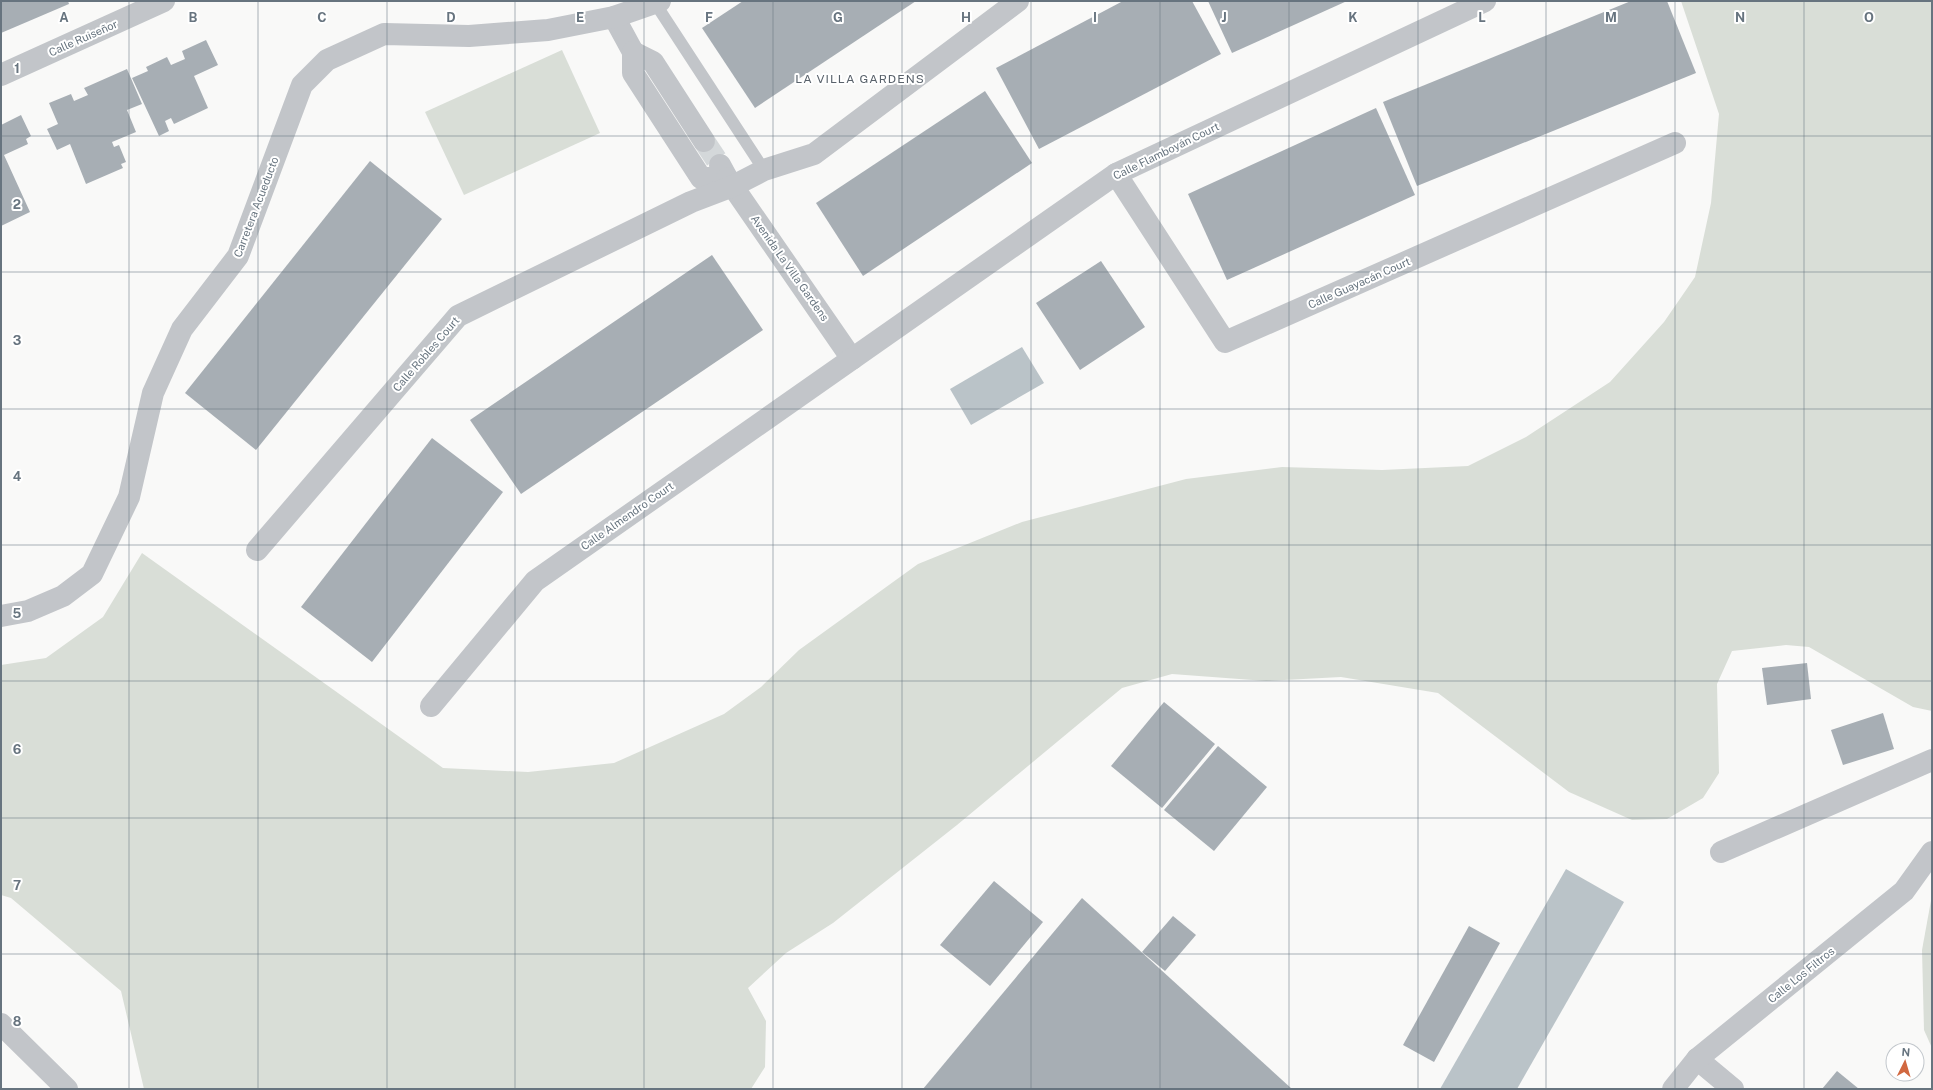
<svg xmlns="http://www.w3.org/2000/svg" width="1933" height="1090" font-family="'Public Sans',sans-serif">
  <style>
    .green { fill: #d9ded7 }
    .water { fill: #bac3c8 }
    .building { fill: #a7aeb4 }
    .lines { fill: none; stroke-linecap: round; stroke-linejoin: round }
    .minor-tunnel { stroke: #d4d8da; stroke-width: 22; stroke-dasharray: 22 11; stroke-linecap: butt }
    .service { stroke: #c2c5c9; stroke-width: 12 }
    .minor { stroke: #c2c5c9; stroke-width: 22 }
    .tertiary { stroke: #c2c5c9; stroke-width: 22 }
    .grid { fill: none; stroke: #67747f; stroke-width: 1; stroke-opacity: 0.55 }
    .labels { text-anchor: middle; stroke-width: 4; stroke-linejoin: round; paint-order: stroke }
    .street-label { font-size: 11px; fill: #67747f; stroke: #fff }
    .neighbourhood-label { font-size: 12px; letter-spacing: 1px; fill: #59626b; stroke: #fff }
    .grid-label { font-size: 13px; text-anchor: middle; font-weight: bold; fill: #67747f; stroke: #fff; stroke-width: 4; stroke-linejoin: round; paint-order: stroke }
  </style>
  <rect width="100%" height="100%" fill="#f9f9f8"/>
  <!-- green -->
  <g class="green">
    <polygon points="1681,1 1932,1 1932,711 1913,707 1809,647 1786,645 1732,651 1717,684 1719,773 1703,798 1667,819 1632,820 1569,792 1438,693 1341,677 1266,681 1172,674 1122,688 957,825 833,923 786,953 748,988 766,1021 765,1067 751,1089 144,1089 121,991 11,898 1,895 1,665 46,658 103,617 142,553 443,768 528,772 614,763 724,714 761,687 799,650 918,564 1022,522 1186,479 1282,467 1382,470 1468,466 1526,437 1610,382 1664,322 1695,277 1711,203 1719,114"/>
    <polygon points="562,50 600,133 464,195 425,112"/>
    <polygon points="1932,895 1932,1048 1924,1030 1922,950"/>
  </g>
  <!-- water -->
  <g class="water">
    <polygon points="1022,347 1044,383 971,425 950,389"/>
    <polygon points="1566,869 1624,902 1517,1089 1440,1089"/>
  </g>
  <!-- building -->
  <g class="building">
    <polygon points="1,1 68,1 69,4 1,33"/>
    <polygon points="743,1 916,1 755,108 702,28"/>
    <polygon points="1123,1 1192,1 1221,54 1039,149 996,68"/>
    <polygon points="1208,1 1347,1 1232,53"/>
    <polygon points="1631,1 1667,1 1696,73 1417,186 1383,102"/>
    <polygon points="206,40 218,65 194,76 208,108 174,124 171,118 165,121 169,131 159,136 132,78 148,71 146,67 167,57 171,65 185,59 182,51"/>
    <polygon points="127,69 142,104 127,110 136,132 112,142 114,147 119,145 126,162 121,164 123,168 86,184 70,144 57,150 47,129 58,124 49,103 71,94 74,101 88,95 84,88"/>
    <polygon points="985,91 1032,163 863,276 816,203"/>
    <polygon points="1376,108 1415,195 1227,280 1188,194"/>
    <polygon points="21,115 31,136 26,139 28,144 4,155 30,212 1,226 1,125"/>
    <polygon points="370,161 442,219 256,450 185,393"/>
    <polygon points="712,255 763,330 521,494 470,420"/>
    <polygon points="1101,261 1145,327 1080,370 1036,303"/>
    <polygon points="432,438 503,492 372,662 301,607"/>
    <polygon points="1807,663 1811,699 1767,705 1762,668"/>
    <polygon points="1164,702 1215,744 1162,808 1111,766"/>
    <polygon points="1883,713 1894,749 1843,765 1831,730"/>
    <polygon points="1218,746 1267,787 1214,851 1164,810"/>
    <polygon points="994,881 1043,922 990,986 940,945"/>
    <polygon points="1082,898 1292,1089 923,1089"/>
    <polygon points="1173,916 1196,935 1165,971 1142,952"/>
    <polygon points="1469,926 1500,943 1434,1062 1403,1045"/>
    <polygon points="1837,1071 1859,1089 1822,1089"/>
  </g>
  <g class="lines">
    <!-- minor-tunnel -->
    <polyline class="minor-tunnel" points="704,141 720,165"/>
    <!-- service -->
    <polyline class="service" points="655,3 764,170"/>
    <!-- minor -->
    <g class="minor">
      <polyline points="614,17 633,52"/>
      <polyline points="1,75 164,1"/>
      <polyline points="704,141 653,62 633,52 633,73 701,178 727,178 720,165"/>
      <polyline points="1116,174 1225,342 1675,143"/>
      <polyline points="727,178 852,359"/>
      <polyline points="257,550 458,316 691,202 733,186 764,170 814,154 1018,1"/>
      <polyline points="431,706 535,581 1116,174 1485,1"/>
      <polyline points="1721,852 1932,760"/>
      <polyline points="1,1024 67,1089"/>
      <polyline points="1697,1059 1733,1089"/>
      <polyline points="1673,1089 1697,1059 1904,891 1932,852"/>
    </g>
    <!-- tertiary -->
    <polyline class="tertiary" points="1,616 28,611 63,596 92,574 129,497 153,393 182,329 238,256 302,85 327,60 384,34 469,36 548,30 614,17 660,1"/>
  </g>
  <!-- grid -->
  <path class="grid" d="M129,1V1089M258,1V1089M387,1V1089M515,1V1089M644,1V1089M773,1V1089M902,1V1089M1031,1V1089M1160,1V1089M1289,1V1089M1418,1V1089M1546,1V1089M1675,1V1089M1804,1V1089M1,136H1932M1,272H1932M1,409H1932M1,545H1932M1,681H1932M1,818H1932M1,954H1932"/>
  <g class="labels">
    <!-- street labels -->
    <g class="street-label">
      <text transform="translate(83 38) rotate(-24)" y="4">Calle Ruiseñor</text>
      <text transform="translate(1166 151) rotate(-26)" y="4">Calle Flamboyán Court</text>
      <text transform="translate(256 207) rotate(-69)" y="4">Carretera Acueducto</text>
      <text transform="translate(790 268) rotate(55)" y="4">Avenida La Villa Gardens</text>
      <text transform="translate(1359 283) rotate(-24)" y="4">Calle Guayacán Court</text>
      <text transform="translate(426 354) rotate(-49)" y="4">Calle Robles Court</text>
      <text transform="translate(627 516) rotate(-35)" y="4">Calle Almendro Court</text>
      <text transform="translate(1801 975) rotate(-39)" y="4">Calle Los Filtros</text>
    </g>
    <!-- neighbourhood labels -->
    <g class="neighbourhood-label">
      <text x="860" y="83">LA VILLA GARDENS</text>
    </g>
  </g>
  <g class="grid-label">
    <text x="64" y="22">A</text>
    <text x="193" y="22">B</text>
    <text x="322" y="22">C</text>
    <text x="451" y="22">D</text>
    <text x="580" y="22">E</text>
    <text x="709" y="22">F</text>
    <text x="838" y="22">G</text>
    <text x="966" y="22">H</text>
    <text x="1095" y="22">I</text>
    <text x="1224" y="22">J</text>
    <text x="1353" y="22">K</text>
    <text x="1482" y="22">L</text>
    <text x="1611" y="22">M</text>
    <text x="1740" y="22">N</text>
    <text x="1869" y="22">O</text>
    <text x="17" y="73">1</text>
    <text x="17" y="209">2</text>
    <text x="17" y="345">3</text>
    <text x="17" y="481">4</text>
    <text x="17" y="618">5</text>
    <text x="17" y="754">6</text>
    <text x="17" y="890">7</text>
    <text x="17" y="1026">8</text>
  </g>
  <!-- border -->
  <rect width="1933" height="1090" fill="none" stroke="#67747f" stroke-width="4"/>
  <!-- north arrow -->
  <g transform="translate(1905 1062) rotate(5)"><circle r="19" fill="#ffffff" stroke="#c2c7cc"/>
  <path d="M0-3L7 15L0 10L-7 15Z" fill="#d16840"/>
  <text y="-6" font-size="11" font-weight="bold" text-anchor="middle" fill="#67747f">N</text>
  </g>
</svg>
